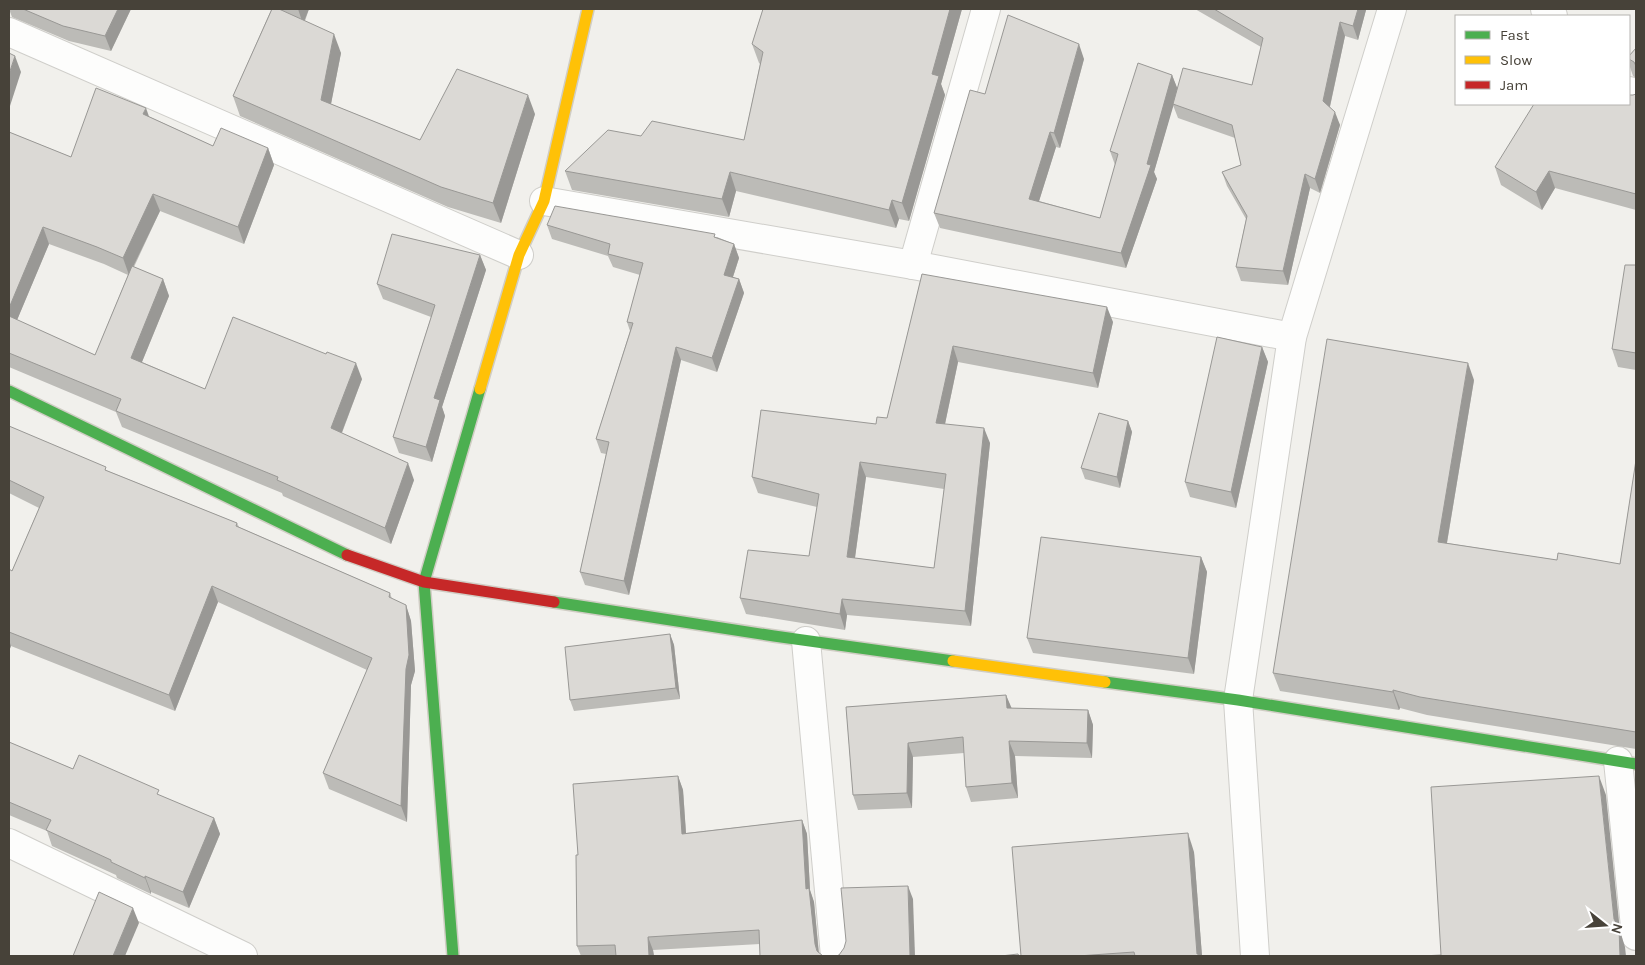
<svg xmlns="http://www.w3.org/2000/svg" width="1645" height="965" font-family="Karla,sans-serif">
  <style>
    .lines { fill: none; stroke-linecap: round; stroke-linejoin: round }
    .street-casing { stroke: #cfceca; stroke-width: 30 }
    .fast-casing { stroke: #d0cdc4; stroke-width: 14 }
    .slow-casing { stroke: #d0cdc4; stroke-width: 14 }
    .jam-casing { stroke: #d0cdc4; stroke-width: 14 }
    .street { stroke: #fdfdfc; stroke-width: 28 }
    .fast { stroke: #4caf50; stroke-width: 11 }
    .slow { stroke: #ffc107; stroke-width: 11 }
    .jam { stroke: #c62828; stroke-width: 11 }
    .wall { fill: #bcbbb7; fill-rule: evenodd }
    .shaded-wall { fill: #999895 }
    .building { fill: #dbd9d5; stroke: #999895; fill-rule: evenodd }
  </style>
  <rect width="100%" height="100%" fill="#f1f0ec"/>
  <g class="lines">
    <!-- street casing -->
    <g class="street-casing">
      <g id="street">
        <polyline points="1545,9 1553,16"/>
        <polyline points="9,32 519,255"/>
        <polyline points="1629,91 1636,98"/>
        <polyline points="544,201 913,265 1292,337"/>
        <polyline points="913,265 986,9"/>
        <polyline points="806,641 835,956"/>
        <polyline points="1618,761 1636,936"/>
        <polyline points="9,843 243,956"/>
        <polyline points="1255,956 1238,700 1292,337 1392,9"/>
      </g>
    </g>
    <!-- fast casing -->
    <g class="fast-casing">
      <g id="fast">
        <polyline points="9,391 347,555"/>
        <polyline points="554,602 774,636 953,661"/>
        <polyline points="1105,682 1238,700 1636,764"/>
        <polyline points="453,956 424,582 480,389"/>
      </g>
    </g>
    <!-- slow casing -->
    <g class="slow-casing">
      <g id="slow">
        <polyline points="480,389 519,255 544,201 588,9"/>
        <polyline points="953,661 1105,682"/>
      </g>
    </g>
    <!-- jam casing -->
    <g class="jam-casing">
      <polyline id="jam" points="347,555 424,582 554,602"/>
    </g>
    <!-- street -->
    <use href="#street" class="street"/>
    <!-- fast -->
    <use href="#fast" class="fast"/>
    <!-- slow -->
    <use href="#slow" class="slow"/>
    <!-- jam -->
    <use href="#jam" class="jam"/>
  </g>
  <!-- wall -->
  <g class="wall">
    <polygon points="9,9 131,9 111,51 69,41 12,17"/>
    <polygon points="267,9 309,9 305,21 341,53 331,104 420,140 535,114 501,223 448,207 240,116 233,96 271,10"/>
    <polygon points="763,9 962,9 941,84 945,95 909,221 899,219 896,228 736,191 729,217 572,190 565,171 641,136 744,140 760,64 759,63 752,44"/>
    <polygon points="1195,9 1366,9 1366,10 1358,40 1345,36 1330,107 1340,125 1320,193 1310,188 1288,285 1241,281 1236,267 1246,219 1227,186 1222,172 1241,165 1235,138 1178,118 1173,105 1154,172 1157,179 1126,268 940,228 934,213 985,94 1084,59 1060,148 1056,147 1039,201 1100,218 1115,165 1110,151 1172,75 1177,88 1252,85 1261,47"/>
    <polygon points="1636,48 1636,78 1633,76 1629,64 1629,56"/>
    <polygon points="1636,94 1636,210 1555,188 1542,210 1501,185 1495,167"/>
    <path d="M148,116L213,146L268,148L274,165L244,244L160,211L134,267L163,279L169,296L142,362L205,389L362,379L342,433L414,480L391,544L283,496L282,493L122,427L116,412L9,367V132L71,157ZM49,244L104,264L128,275L95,355L17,320Z"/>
    <polygon points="547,225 717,237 734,244 739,258 733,277 739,279 744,293 717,372 681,360 629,595 585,585 580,572 606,454 601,453 596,439 630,331 627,322 640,275 613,267 608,256 552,239"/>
    <polygon points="480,255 486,270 442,407 445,416 432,462 399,453 393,437 431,317 383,299 377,284"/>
    <polygon points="1636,265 1636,370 1618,367 1612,349"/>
    <path d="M922,274L1113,322L1098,388L958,362L945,424L990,443L971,626L847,615L845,630L746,614L740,598L809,556L817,507L758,493L752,477L876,424L887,418ZM866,477L944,489L934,568L855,558Z"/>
    <polygon points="1262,347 1268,362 1236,508 1190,497 1185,482"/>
    <polygon points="1474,380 1447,543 1557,560 1620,564 1636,460 1636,749 1427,715 1400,708 1399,710 1280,691 1273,673"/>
    <polygon points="1128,421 1132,432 1120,488 1085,479 1081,468"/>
    <polygon points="9,426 108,471 237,523 239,527 390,593 392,599 406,605 411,621 415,671 411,685 407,822 329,789 323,773 367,670 218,602 175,711 11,646 9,651 9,569 12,571 39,508 9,493"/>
    <polygon points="1201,557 1207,572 1194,674 1033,653 1027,638"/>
    <polygon points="670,634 674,645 680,699 574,711 570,700"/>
    <polygon points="1006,695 1011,708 1088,710 1093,725 1092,758 1015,756 1018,798 971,802 966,787 964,753 913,757 912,808 858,810 853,795 846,707"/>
    <polygon points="9,742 73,769 161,796 214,818 220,834 189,908 151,892 151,894 117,878 116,875 52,846 47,831 9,815"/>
    <polygon points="678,776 683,790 686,833 802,820 807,834 810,890 814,902 819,953 760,944 653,950 654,956 581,956 577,946 578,855"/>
    <polygon points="1194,852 1202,956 1021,956"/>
  </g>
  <!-- shaded-wall -->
  <g class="shaded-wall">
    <polygon points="118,9 131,9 111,51 105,36"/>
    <polygon points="298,9 309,9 303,24"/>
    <polygon points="950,9 962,9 941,84 945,95 909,221 902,203 932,74"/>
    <polygon points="1358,9 1366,9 1366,10 1358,40 1353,26"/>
    <polygon points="1340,22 1345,36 1328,115 1323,101"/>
    <polygon points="334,34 341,53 328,119 321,100"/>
    <polygon points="1079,44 1084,59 1060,148 1054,133"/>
    <polygon points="15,56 21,72 9,109 9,74"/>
    <polygon points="1172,75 1178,90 1154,172 1157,179 1126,268 1121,253"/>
    <polygon points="528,95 535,114 501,223 493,203"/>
    <polygon points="146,108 152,125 143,114"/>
    <polygon points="1335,112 1340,125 1320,193 1315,179"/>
    <polygon points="1050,132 1056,147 1035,214 1029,199"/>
    <polygon points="268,148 274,165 244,244 238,227"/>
    <polygon points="1549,171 1555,188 1542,210 1536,192"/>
    <polygon points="730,172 736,191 729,217 722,199"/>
    <polygon points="1305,174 1310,188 1288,285 1283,271"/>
    <polygon points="153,194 160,211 129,275 123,258"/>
    <polygon points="892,200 899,219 896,228 889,210"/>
    <polygon points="43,227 49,244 12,332 9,324 9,308"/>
    <polygon points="734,244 739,258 729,289 724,275"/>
    <polygon points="480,255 486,270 442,407 445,416 432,462 426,447 434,398"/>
    <polygon points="163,279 169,296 137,374 131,358"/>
    <polygon points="739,279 744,293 717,372 712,358"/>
    <polygon points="1107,307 1113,322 1098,388 1093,373"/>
    <polygon points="953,346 958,362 942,438 936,423"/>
    <polygon points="676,347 681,360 629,595 624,581"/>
    <polygon points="1262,347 1268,362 1236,508 1231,492"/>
    <polygon points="356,363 362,379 337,445 331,428"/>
    <polygon points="1468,363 1474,380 1444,560 1438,542"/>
    <polygon points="1128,421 1132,432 1120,488 1117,477"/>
    <polygon points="984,428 990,443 971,626 965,611"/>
    <polygon points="860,462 866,477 853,572 847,557"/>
    <polygon points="408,463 414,480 391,544 385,528"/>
    <polygon points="1201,557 1207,572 1194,674 1188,658"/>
    <polygon points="212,586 218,602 175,711 169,695"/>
    <polygon points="842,599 847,615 845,630 840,614"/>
    <polygon points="406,605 411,621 415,671 411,685 407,822 401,806"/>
    <polygon points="670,634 674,645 680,699 676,688"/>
    <polygon points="9,640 11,646 9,651"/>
    <polygon points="1393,690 1400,708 1399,710 1393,692"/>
    <polygon points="1006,695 1012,709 1007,708"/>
    <polygon points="1088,710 1093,725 1092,758 1087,743"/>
    <polygon points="1009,741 1015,756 1018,798 1012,783"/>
    <polygon points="908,743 913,757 912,808 907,793"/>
    <polygon points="678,776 683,790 687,848 682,834"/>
    <polygon points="1599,776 1606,795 1620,931 1625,947 1626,956 1620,956 1614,919"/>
    <polygon points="214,818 220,834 189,908 183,892"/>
    <polygon points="802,820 807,834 810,890 814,902 819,956 815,944 806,889"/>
    <polygon points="1188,833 1194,852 1202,956 1198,956 1197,954"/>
    <polygon points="145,876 151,892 151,894 145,878"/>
    <polygon points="908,886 913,899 915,956 910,956"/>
    <polygon points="133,908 139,923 125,956 113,956"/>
    <polygon points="648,937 653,950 654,956 649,956"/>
  </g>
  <!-- building -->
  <g class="building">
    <polygon points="23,9 118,9 105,36 63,26"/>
    <polygon points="272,9 279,9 334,34 321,100 420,140 457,69 528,95 493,203 441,187 233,96"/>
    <polygon points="763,9 950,9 932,74 939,76 902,203 892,200 889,210 730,172 722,199 565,171 608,130 641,136 652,121 744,140 763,52 752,44"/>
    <polygon points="1214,9 1358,9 1353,26 1340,22 1323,101 1335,112 1315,179 1305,174 1283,271 1236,267 1247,216 1222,172 1241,165 1232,125 1173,104 1183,68 1252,85 1263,38"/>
    <polygon points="1008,15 1079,44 1054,133 1050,132 1029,199 1100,218 1118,154 1110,151 1138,63 1172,75 1147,164 1151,165 1121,253 934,213 970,90 985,94"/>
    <polygon points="1636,48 1636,66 1634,62 1629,59 1629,56"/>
    <polygon points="9,53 15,56 9,74"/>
    <polygon points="96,88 146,108 143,114 213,146 221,128 268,148 238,227 153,194 123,258 97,247 43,227 9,308 9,132 71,157"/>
    <polygon points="1636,94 1636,194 1549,171 1536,192 1495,167 1534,104 1629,104 1629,95 1633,95"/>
    <polygon points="555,206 715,234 714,237 734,244 724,275 739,279 712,358 676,347 624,581 580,572 609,442 596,439 633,323 627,322 643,263 608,254 610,244 547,225"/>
    <polygon points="392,234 480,255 434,398 440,400 426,447 393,437 435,305 377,284"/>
    <polygon points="1625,265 1636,265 1636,353 1612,349"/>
    <polygon points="132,266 163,279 131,358 205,389 233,317 326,354 327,352 356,363 331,428 408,463 385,528 277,480 278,477 116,411 121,399 9,353 9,316 95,355"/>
    <path d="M922,274L1107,307L1093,373L953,346L936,423L984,428L965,611L842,599L840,614L740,598L748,550L809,556L819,494L752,477L761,410L876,424L877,417L887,418ZM860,462L946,474L934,568L847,557Z"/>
    <polygon points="1217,337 1262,347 1231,492 1185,482"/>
    <polygon points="1327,339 1468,363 1438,542 1557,560 1558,553 1620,564 1636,460 1636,732 1420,697 1393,690 1393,692 1273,673"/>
    <polygon points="1099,413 1128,421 1117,477 1081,468"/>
    <polygon points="9,426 106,467 105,470 237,523 236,526 390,593 389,597 406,605 409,655 406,669 401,806 323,773 372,658 212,586 169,695 9,632 9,569 12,571 44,497 9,480"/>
    <polygon points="1041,537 1201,557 1188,658 1027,638"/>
    <polygon points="670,634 676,688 570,700 565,647"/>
    <polygon points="1006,695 1007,708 1088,710 1087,743 1009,741 1012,783 966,787 963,737 908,743 907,793 853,795 846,707"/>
    <polygon points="9,742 73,769 79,755 159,790 157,794 214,818 183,892 145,876 145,878 111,862 111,860 46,830 51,820 9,802"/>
    <polygon points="678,776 682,834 802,820 806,889 809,888 815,944 817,951 823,956 760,956 759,930 648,937 649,956 616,956 615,945 577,946 576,855 578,855 573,784"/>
    <polygon points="1599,776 1614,919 1619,928 1620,956 1422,956 1441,955 1431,787"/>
    <polygon points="1188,833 1197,954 1198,954 1199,956 1135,956 1134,952 1078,956 1021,956 1012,847"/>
    <polygon points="908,886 910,956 836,956 839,955 844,948 846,941 841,888"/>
    <polygon points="99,892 133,908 113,956 73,956"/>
    <polygon points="1018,954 1019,956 1001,956"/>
  </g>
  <!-- border -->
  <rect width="1645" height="965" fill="none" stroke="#474239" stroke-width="20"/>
  <!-- legend -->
  <rect x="1455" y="15" width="175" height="90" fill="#ffffff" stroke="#b5b3b0"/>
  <rect x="1465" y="31" width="25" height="8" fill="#4caf50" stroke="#b5b3b0"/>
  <text x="1500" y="40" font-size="15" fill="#474239">Fast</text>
  <rect x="1465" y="56" width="25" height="8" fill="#ffc107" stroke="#b5b3b0"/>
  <text x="1500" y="65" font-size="15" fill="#474239">Slow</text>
  <rect x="1465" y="81" width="25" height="8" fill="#c62828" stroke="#b5b3b0"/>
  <text x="1500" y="90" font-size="15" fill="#474239">Jam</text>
  <!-- north arrow -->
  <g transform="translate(1605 925) rotate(107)" stroke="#ffffff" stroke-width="4" paint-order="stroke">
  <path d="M0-4L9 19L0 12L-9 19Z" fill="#474239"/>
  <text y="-8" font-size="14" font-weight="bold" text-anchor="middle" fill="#474239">N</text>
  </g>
</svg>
